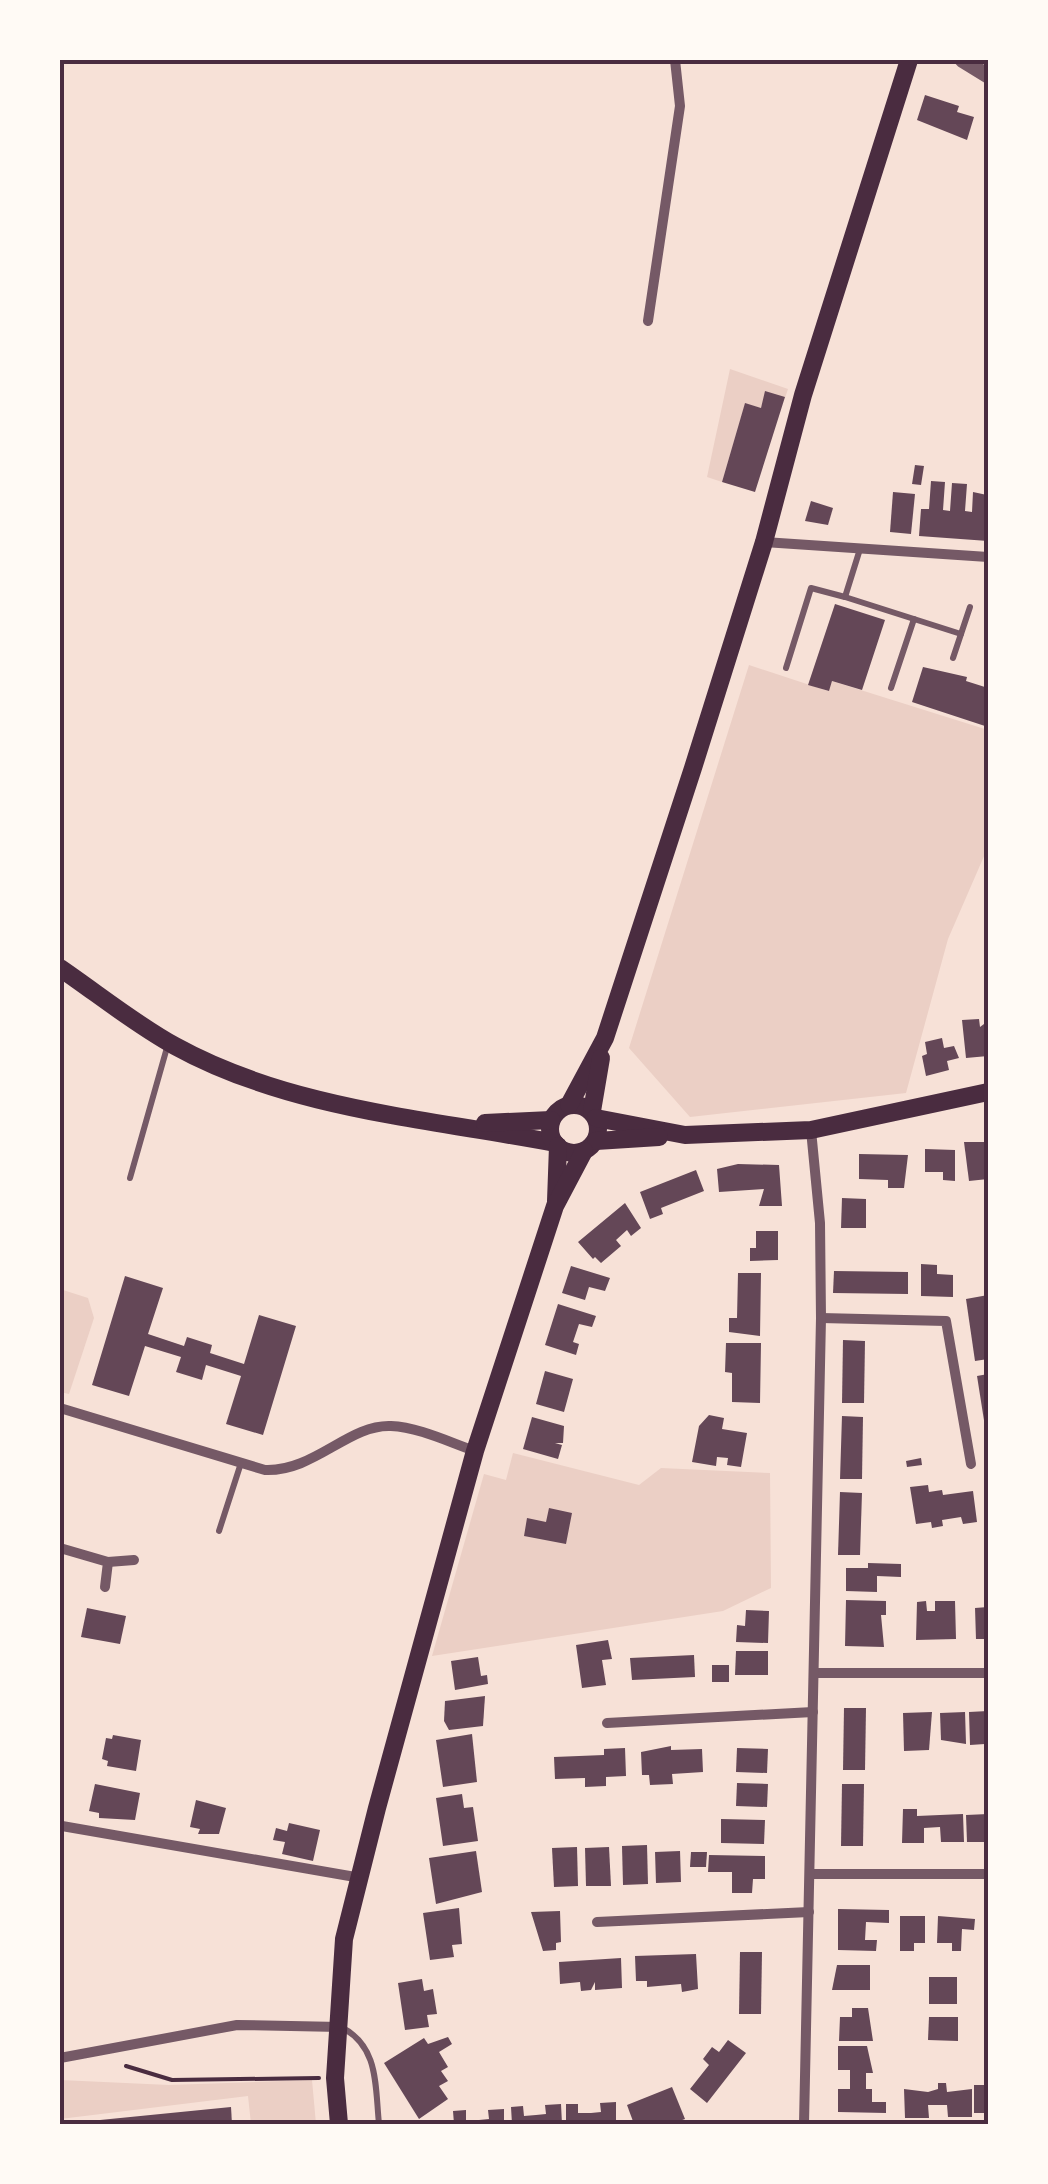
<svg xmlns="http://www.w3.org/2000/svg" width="1048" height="2184" font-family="'Space Grotesk',sans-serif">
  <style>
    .green { fill: #ebcfc5 }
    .building { fill: #644757 }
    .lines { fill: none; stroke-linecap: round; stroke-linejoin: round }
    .path { stroke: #4a2c40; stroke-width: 4 }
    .service { stroke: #755966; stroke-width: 6 }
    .minor { stroke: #755966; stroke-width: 10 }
    .tertiary { stroke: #755966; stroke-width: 15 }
    .secondary { stroke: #4a2c40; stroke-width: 18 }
    .neatline { fill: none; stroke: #4a2c40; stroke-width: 4 }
  </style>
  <rect width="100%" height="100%" fill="#f7e1d7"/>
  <!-- green -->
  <g class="green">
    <polygon points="730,369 788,389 785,398 766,392 761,408 745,404 722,482 707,477"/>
    <polygon points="749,665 828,691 832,681 988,730 988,847 948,939 906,1093 690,1117 629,1048"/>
    <polygon points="60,1289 88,1298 94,1318 69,1394 60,1392"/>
    <polygon points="513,1453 639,1485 661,1468 770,1473 771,1588 723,1611 432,1656 484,1474 506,1480"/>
    <polygon points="60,2080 169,2085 312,2080 316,2124 251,2124 248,2096 60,2119"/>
  </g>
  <!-- building -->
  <g class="building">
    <polygon points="925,95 959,106 957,112 974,117 967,140 917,120"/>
    <polygon points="765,391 785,397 755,492 722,482 745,403 761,408"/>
    <polygon points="915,465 924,466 921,485 912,484"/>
    <polygon points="931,481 945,482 943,510 950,511 952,483 967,484 965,511 972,512 973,492 987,495 988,541 919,536 921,509 929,509"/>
    <polygon points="893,492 915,494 911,534 890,532"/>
    <polygon points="811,501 833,508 828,525 805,521"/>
    <polygon points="835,604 885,620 862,690 832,681 829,691 808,685"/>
    <polygon points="923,667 967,677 966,681 988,688 988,727 912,702"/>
    <polygon points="979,1019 980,1027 988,1021 988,1056 966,1058 962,1020"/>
    <polygon points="942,1038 944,1048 954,1046 959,1058 947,1061 949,1070 926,1076 922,1056 927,1054 925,1042"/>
    <polygon points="964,1142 988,1142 988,1179 969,1181"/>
    <polygon points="925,1149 955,1150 955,1181 943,1180 943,1172 925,1172"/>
    <polygon points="859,1154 908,1155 904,1188 888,1188 888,1180 859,1179"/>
    <polygon points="738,1164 779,1165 782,1206 759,1206 764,1189 719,1192 717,1169"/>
    <polygon points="696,1170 704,1191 661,1208 663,1214 650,1219 640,1192"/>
    <polygon points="842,1198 866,1199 866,1228 841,1228"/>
    <polygon points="625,1203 641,1228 631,1236 627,1230 616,1240 621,1246 601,1263 595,1257 593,1259 578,1242"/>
    <polygon points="756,1231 778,1231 778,1260 750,1261 750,1248 756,1248"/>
    <polygon points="921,1264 937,1265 937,1274 953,1275 953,1297 921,1296"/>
    <polygon points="571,1266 610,1278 605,1291 589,1287 585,1300 562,1293"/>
    <polygon points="834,1271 908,1272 908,1294 833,1293"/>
    <polygon points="738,1273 761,1273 760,1336 729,1332 729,1318 737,1318"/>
    <polygon points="125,1276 163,1288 148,1334 184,1346 187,1337 212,1345 210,1353 244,1364 259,1315 296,1326 263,1435 226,1424 241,1376 206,1365 202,1380 176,1372 181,1357 145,1346 129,1396 92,1385"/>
    <polygon points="988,1295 988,1359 975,1361 966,1299"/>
    <polygon points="558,1304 596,1316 592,1327 579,1324 573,1342 579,1344 576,1355 545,1345"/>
    <polygon points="843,1340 865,1341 864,1403 842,1403"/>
    <polygon points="726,1343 761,1343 760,1403 732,1402 732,1373 725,1372"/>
    <polygon points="545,1371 573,1379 564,1412 536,1404"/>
    <polygon points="988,1374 988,1433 986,1433 977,1376"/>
    <polygon points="709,1415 724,1418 722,1429 747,1433 741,1467 727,1465 728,1458 717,1457 716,1466 692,1462 699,1426"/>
    <polygon points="842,1416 863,1417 862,1479 840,1479"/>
    <polygon points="532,1417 564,1426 563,1443 555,1443 562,1445 558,1459 523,1449"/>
    <polygon points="921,1458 922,1465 907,1467 906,1461"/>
    <polygon points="928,1485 929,1492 942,1490 943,1495 973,1491 977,1522 963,1524 961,1517 942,1520 943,1526 932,1528 931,1522 916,1524 910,1487"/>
    <polygon points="840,1492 862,1493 860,1555 838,1555"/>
    <polygon points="549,1508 572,1513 566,1544 524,1536 527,1518 546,1522"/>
    <polygon points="868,1563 901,1564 901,1577 877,1576 877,1592 846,1591 846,1568 868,1568"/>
    <polygon points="846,1600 886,1601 886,1615 881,1615 884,1647 845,1646"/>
    <polygon points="926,1601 927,1611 935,1611 935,1601 955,1601 956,1639 916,1640 917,1602"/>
    <polygon points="988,1607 988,1639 976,1639 975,1608"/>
    <polygon points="87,1608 126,1616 120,1644 81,1637"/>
    <polygon points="746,1610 769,1611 768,1643 736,1642 737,1625 745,1626"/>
    <polygon points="608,1640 612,1659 602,1660 606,1685 582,1688 576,1645"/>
    <polygon points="736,1651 768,1651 768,1675 735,1675"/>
    <polygon points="694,1655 695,1677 632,1680 630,1658"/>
    <polygon points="478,1657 481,1676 487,1675 488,1684 455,1690 451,1661"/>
    <rect x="712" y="1665" width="17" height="17"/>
    <polygon points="485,1696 483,1726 449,1730 444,1721 445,1701"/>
    <polygon points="844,1708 866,1708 865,1770 843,1770"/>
    <polygon points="988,1711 985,1744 970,1745 969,1712"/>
    <polygon points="932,1712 929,1750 904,1751 903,1713"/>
    <polygon points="965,1712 966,1744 941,1740 940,1713"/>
    <polygon points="472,1734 477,1782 443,1787 436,1740"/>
    <polygon points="113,1735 141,1740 136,1771 107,1766 108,1761 102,1759 106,1738 112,1739"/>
    <polygon points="671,1746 671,1750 702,1749 703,1772 672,1774 673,1784 650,1785 649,1775 642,1775 641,1752"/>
    <polygon points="625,1748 626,1776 606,1777 606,1786 585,1787 585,1778 555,1779 554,1757 604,1755 604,1749"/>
    <polygon points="737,1748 768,1749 767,1773 736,1772"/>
    <polygon points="737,1783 768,1784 767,1807 736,1806"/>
    <polygon points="95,1784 140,1793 135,1820 99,1818 99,1813 89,1811"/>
    <polygon points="842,1784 864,1784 863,1846 841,1846"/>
    <polygon points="462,1794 464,1808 473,1807 478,1841 443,1846 436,1798"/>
    <polygon points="196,1800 226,1808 219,1834 198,1834 200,1829 190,1827"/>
    <polygon points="903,1809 917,1809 917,1816 963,1814 964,1842 941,1842 940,1827 924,1828 924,1843 902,1843"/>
    <polygon points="988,1814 988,1842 967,1842 966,1815"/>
    <polygon points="721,1819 765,1820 764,1844 721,1843"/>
    <polygon points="289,1823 320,1830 313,1861 282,1854 285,1842 273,1840 276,1828 287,1831"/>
    <polygon points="647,1845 648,1884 623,1885 622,1846"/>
    <polygon points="577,1847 578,1886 554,1887 552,1848"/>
    <polygon points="609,1847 611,1886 586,1886 585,1848"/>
    <polygon points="476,1851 482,1892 436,1904 429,1858"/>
    <polygon points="680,1851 681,1882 656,1883 655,1852"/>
    <polygon points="691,1852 707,1852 706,1867 690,1867"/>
    <polygon points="709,1855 765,1856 765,1879 753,1879 752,1893 732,1893 732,1872 708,1872"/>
    <polygon points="459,1908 462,1944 452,1945 454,1957 430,1960 423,1913"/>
    <polygon points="838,1909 889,1910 889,1923 866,1922 865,1940 877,1940 876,1951 838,1950"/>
    <polygon points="560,1911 561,1942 556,1943 556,1950 543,1951 531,1912"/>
    <polygon points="900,1916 925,1916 925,1943 914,1943 914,1951 900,1951"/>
    <polygon points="938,1916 975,1919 974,1930 962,1929 961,1951 952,1951 952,1943 937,1943"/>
    <polygon points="740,1952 762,1952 761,2014 739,2014"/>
    <polygon points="696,1954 698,1989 682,1992 681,1984 647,1987 647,1981 636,1981 635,1956"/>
    <polygon points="621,1958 622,1988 595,1990 595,1982 591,1990 581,1991 580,1982 560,1984 559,1962"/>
    <polygon points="837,1965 870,1965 870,1990 832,1990"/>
    <rect x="929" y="1977" width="28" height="27"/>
    <polygon points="422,1979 424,1991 433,1989 437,2014 427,2015 429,2027 405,2030 398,1983"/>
    <polygon points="852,2008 868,2008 873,2041 839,2041 840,2017 852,2017"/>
    <polygon points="929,2017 958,2017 958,2041 928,2040"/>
    <polygon points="448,2037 452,2044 439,2052 448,2067 441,2071 448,2081 439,2086 448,2099 419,2119 384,2063 424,2038 428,2044"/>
    <polygon points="728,2040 746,2053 707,2103 690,2089 709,2065 703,2059 712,2047 719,2052"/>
    <polygon points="838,2046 867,2046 873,2073 866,2073 866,2089 872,2089 872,2102 886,2102 886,2113 838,2112 838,2089 850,2089 850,2070 838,2070"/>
    <polygon points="938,2083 946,2083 947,2092 972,2089 972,2117 948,2117 947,2105 928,2105 929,2118 905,2118 904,2089 928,2092 938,2089"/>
    <rect x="974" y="2085" width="14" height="28"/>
    <polygon points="672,2087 685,2119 671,2124 634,2124 627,2105"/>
    <polygon points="616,2102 616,2124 566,2124 566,2104 578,2104 578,2113 591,2113 601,2112 600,2103"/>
    <polygon points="561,2104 562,2124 512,2124 511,2107 523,2106 524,2116 536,2115 546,2114 545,2105"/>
    <polygon points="231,2107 232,2124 90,2124 90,2121"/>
    <polygon points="504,2109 504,2124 454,2124 453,2111 466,2110 466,2120 479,2120 489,2119 488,2110"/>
  </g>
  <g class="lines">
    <!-- path -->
    <polyline class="path" points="126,2066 172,2080 319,2078"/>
    <!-- service -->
    <g class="service">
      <polyline points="845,597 961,634 970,607"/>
      <polyline points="953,658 961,634"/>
      <polyline points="786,668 811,588 845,597 860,549"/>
      <polyline points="891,688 914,619"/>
      <polyline points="130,1178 168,1044"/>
      <polyline points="219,1531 241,1463"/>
      <path d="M341,2027C379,2046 375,2085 379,2124"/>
    </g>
    <!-- minor -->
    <g class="minor">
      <polyline points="648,321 680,106 675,60"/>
      <polyline points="764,542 988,557"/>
      <polyline points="821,1318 946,1321 971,1464"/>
      <path d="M60,1408L265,1470C314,1472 349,1424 391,1426C418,1427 449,1442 475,1451"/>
      <polyline points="60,1548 108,1562 105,1587"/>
      <polyline points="108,1562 134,1560"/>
      <polyline points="814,1673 988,1673"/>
      <polyline points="607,1723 813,1712"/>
      <polyline points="62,1826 361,1878"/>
      <polyline points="810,1874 988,1874"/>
      <polyline points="597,1922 809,1912"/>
      <polyline points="60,2058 237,2025 340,2027"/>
      <polyline points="804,2124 821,1318 820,1223 811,1130"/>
    </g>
    <!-- tertiary -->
    <polyline class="tertiary" points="962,60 988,76"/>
    <!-- secondary -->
    <g class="secondary">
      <path d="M60,968C98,994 135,1024 175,1046C289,1109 429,1119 555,1143"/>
      <circle cx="574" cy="1129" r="24"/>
      <polyline points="569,1105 605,1038 693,768 764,542 803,395 909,60"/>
      <polyline points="592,1111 601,1058"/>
      <polyline points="596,1118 685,1135 811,1130 988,1092"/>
      <polyline points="485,1123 551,1120"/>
      <polyline points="596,1141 659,1137"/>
      <polyline points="556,1201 558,1146"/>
      <polyline points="339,2124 335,2078 344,1939 377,1808 475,1451 555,1206 584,1151"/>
    </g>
  </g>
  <!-- border -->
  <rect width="1048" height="2184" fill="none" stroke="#fffaf5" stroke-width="125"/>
  <rect x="62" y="62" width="924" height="2060" class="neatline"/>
</svg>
